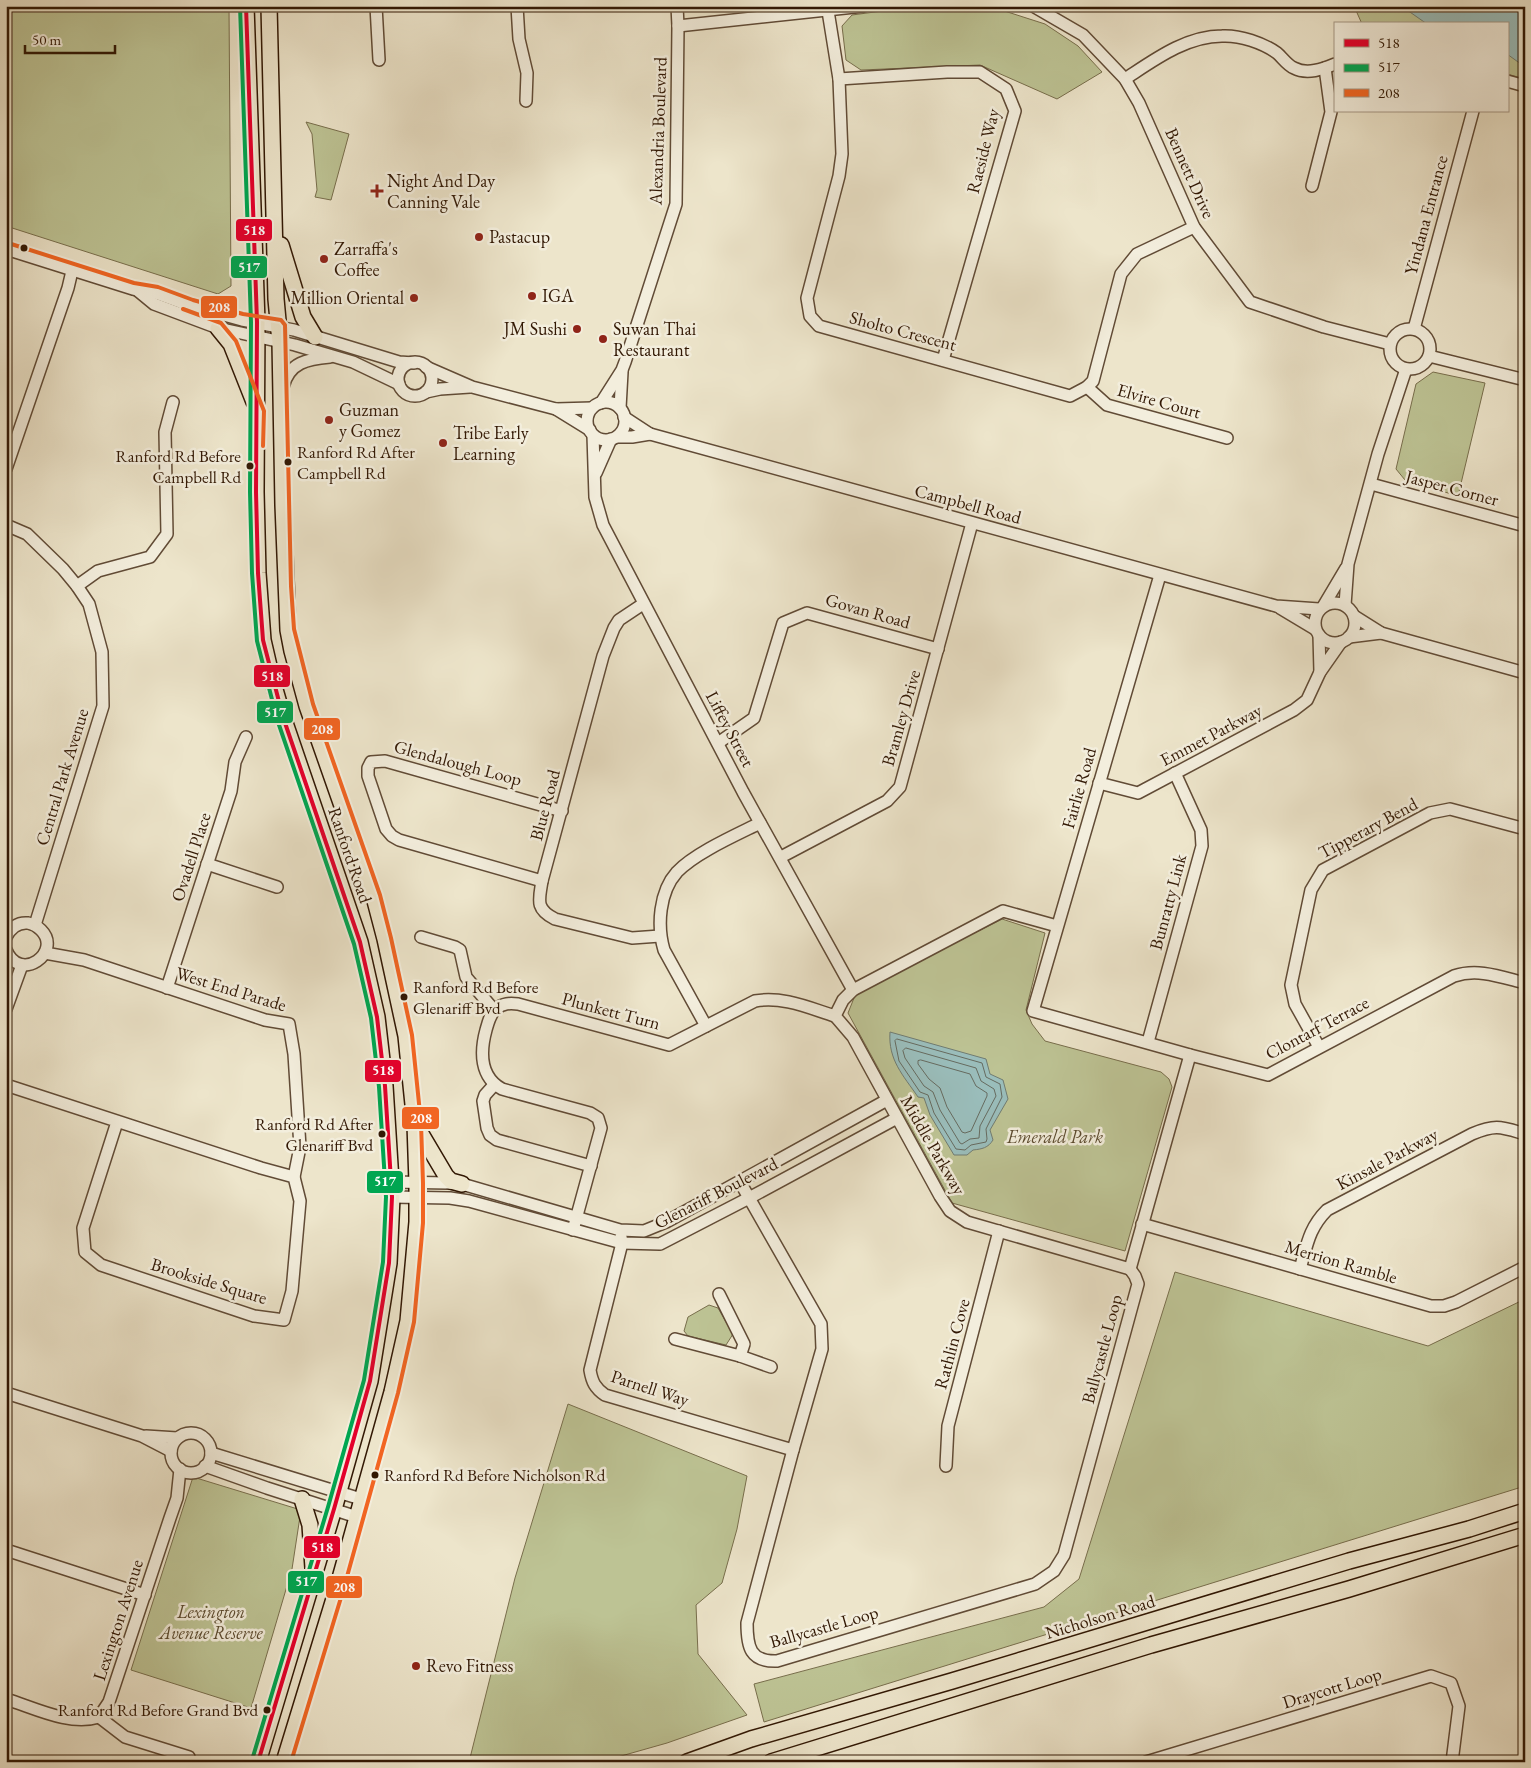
<svg xmlns="http://www.w3.org/2000/svg" width="1531" height="1768" font-family="'EB Garamond',serif">
  <style>
    .green { fill: #bdc394; stroke: #786e4c }
    .water { fill: #9abebc; stroke: #707c72 }
    .lines { fill: none; stroke-linecap: round; stroke-linejoin: round }
    .shore { stroke: #666b60; stroke-width: 1 }
    .minor-casing { stroke: #614b36; stroke-width: 14 }
    .major-casing { stroke: #321804; stroke-width: 18 }
    .minor { stroke: #f3eedd; stroke-width: 11 }
    .major { stroke: #ede5cb; stroke-width: 15 }
    .bus-1-casing { stroke: #f3eedd; stroke-width: 8 }
    .bus-2-casing { stroke: #f3eedd; stroke-width: 8 }
    .bus-3-casing { stroke: #f3eedd; stroke-width: 8 }
    .bus-1 { stroke: #e4002b; stroke-width: 4 }
    .bus-2 { stroke: #00a651; stroke-width: 4 }
    .bus-3 { stroke: #f26522; stroke-width: 4 }
    .poi-dot { fill: #8f2418; stroke: #f3eedd; stroke-width: 2 }
    .bus-dot { fill: #321804; stroke: #f3eedd; stroke-width: 2 }
    .labels { text-anchor: middle; stroke-width: 5; stroke-linejoin: round; paint-order: stroke }
    .bus-label { font-size: 17px; fill: #321804; stroke: #f3eedd; text-anchor: start }
    .street-label { font-size: 18px; fill: #321804; stroke: #f3eedd }
    .poi-label { font-size: 18px; fill: #321804; stroke: #f3eedd; text-anchor: start }
    .park-label { font-size: 18px; font-style: italic; fill: #5c4b2f; stroke: #f3eedd }
    .line-badge { stroke: #f3eedd; stroke-width: 2 }
    .badge-label { font-size: 14px; text-anchor: middle; font-weight: bold; fill: #fff }
  </style>
  <rect width="100%" height="100%" fill="#ede5cb"/>
  <filter id="stains"><feTurbulence type="fractalNoise" baseFrequency=".004" numOctaves="4"/><feColorMatrix values="0 0 0 0 .2 0 0 0 0 .09 0 0 0 0 .02 0 0 0 .5 -.17"/></filter>
  <radialGradient id="worn" r=".72"><stop offset=".6" stop-color="#630" stop-opacity="0"/><stop offset="1" stop-color="#630" stop-opacity=".3"/></radialGradient>
  <!-- green -->
  <g class="green">
    <polygon points="6,6 229,6 231,286 218,294 6,226"/>
    <polygon points="920,6 992,7 1045,24 1078,46 1102,72 1057,99 980,65 861,70 846,60 842,26 852,15"/>
    <polygon points="1354,6 1525,6 1525,79 1507,74 1507,24 1362,24"/>
    <polygon points="306,122 349,134 331,200 315,197 317,190 312,134"/>
    <polygon points="1433,372 1485,383 1458,496 1405,480 1396,469 1416,384"/>
    <polygon points="1002,919 1045,933 1026,1010 1032,1024 1045,1041 1161,1072 1169,1079 1172,1087 1125,1251 952,1203 848,1013 856,993"/>
    <polygon points="1175,1272 1428,1346 1525,1299 1525,1486 764,1722 754,1684 1044,1607 1079,1579"/>
    <polygon points="709,1305 718,1308 733,1334 726,1345 688,1336 684,1331 688,1317"/>
    <polygon points="568,1404 747,1476 737,1529 722,1583 696,1605 698,1654 747,1715 667,1743 600,1762 469,1762 515,1578"/>
    <polygon points="193,1477 301,1510 292,1569 251,1708 131,1670"/>
  </g>
  <!-- water -->
  <g class="water">
    <polygon points="1404,6 1525,6 1525,67 1507,54 1507,24 1427,24 1407,10"/>
    <path d="M890,1032L986,1059L990,1074L1003,1080L1008,1099L990,1130L993,1140C988,1148 982,1149 973,1150L967,1155H954L930,1115L924,1098L918,1097C903,1075 888,1060 890,1032Z"/>
  </g>
  <g class="lines">
    <!-- shore -->
    <g class="shore">
      <polygon points="897,1039 982,1063 986,1077 1000,1084 1002,1097 986,1129 987,1139 986,1142 971,1145 965,1150 956,1149 934,1113 928,1095 920,1092 899,1061 895,1041"/>
      <polygon points="906,1048 976,1068 981,1081 994,1089 996,1096 980,1126 979,1138 970,1139 962,1144 960,1143 940,1110 933,1092 924,1086 905,1058 903,1051"/>
      <polygon points="921,1060 970,1074 976,1086 987,1093 987,1096 971,1131 965,1133 962,1132 947,1107 940,1088 929,1079 918,1064 918,1061"/>
    </g>
    <!-- minor casing -->
    <g class="minor-casing">
      <g id="minor">
        <polyline points="376,6 379,60"/>
        <polyline points="517,6 519,39 527,73 526,101"/>
        <polyline points="1033,6 1083,35 1125,79 1139,103 1194,227 1250,302 1324,327 1390,344"/>
        <polyline points="828,11 839,79 842,154 839,176 807,298 810,316 819,326 1070,396 1087,387 1093,381 1121,274 1137,254 1194,227"/>
        <polyline points="678,26 864,6"/>
        <polyline points="839,79 947,72 980,72 1006,89 1015,111 943,360"/>
        <path d="M1125,79C1154,60 1186,36 1222,36C1240,35 1263,43 1277,53C1282,57 1287,65 1294,68C1307,75 1323,69 1335,64"/>
        <polyline points="1507,81 1525,86"/>
        <polyline points="1312,186 1331,112 1325,68"/>
        <polyline points="6,249 133,289 156,293 191,306 242,320 294,330 399,362 414,363"/>
        <polyline points="137,290 154,304 218,328 295,345 353,362 399,384"/>
        <circle cx="1410" cy="349" r="20"/>
        <polyline points="1414,329 1473,111"/>
        <polyline points="1429,356 1525,380"/>
        <circle cx="415" cy="379" r="17"/>
        <polyline points="426,367 472,387 556,409 592,408"/>
        <path d="M283,387C289,362 308,359 330,357"/>
        <polyline points="1087,387 1107,405 1227,438"/>
        <polyline points="426,392 440,389 470,387"/>
        <circle cx="606" cy="421" r="19"/>
        <polyline points="601,403 622,370 625,362 676,204 678,26 677,6"/>
        <polyline points="620,408 622,372"/>
        <polyline points="556,409 590,430"/>
        <polyline points="624,417 650,434 1276,606 1319,609"/>
        <polyline points="593,435 595,497 603,525 743,792 853,990"/>
        <polyline points="617,437 632,437 650,434"/>
        <polyline points="6,469 68,288 72,271"/>
        <polyline points="596,473 611,439"/>
        <polyline points="1371,484 1525,526"/>
        <polyline points="6,525 27,534 63,569 77,586 89,604 102,652 103,706 35,925"/>
        <path d="M1160,575L1033,1011L1190,1055L1268,1075L1454,976C1478,968 1501,977 1525,983"/>
        <polyline points="77,586 98,571 150,557 167,534 165,432 173,402"/>
        <circle cx="1335" cy="623" r="20"/>
        <path d="M643,604L619,620L614,628L603,656L542,881C539,900 535,909 555,919L632,938L660,936"/>
        <polyline points="1324,605 1346,568"/>
        <polyline points="1345,605 1348,564 1378,454 1406,369"/>
        <polyline points="1280,608 1315,629"/>
        <polyline points="1354,616 1381,633 1525,673"/>
        <polyline points="1319,635 1320,672"/>
        <polyline points="1349,637 1381,633"/>
        <polyline points="718,743 754,718 783,623 807,613 938,649"/>
        <polyline points="1099,783 1138,793 1294,710 1307,700 1320,672 1341,642"/>
        <polyline points="781,857 887,801 900,787 972,523"/>
        <polyline points="207,864 277,887"/>
        <polyline points="542,881 399,840 392,836 386,829 368,776 368,768 371,762 385,761 562,811"/>
        <polyline points="1057,926 1003,911 853,990 843,1000 835,1016 853,1037 940,1196 950,1211 967,1222 1130,1269"/>
        <path d="M6,937C10,929 17,922 28,923C33,924 37,926 41,930C63,952 20,984 6,950"/>
        <polyline points="421,937 455,947 460,950 466,977 494,1010"/>
        <polyline points="45,953 84,960 265,1020 289,1024 294,1054 300,1147 294,1177"/>
        <polyline points="167,988 231,791 235,762 246,737"/>
        <polyline points="6,1009 22,965"/>
        <path d="M706,1026L664,950C657,926 659,892 677,872C695,853 736,835 760,823"/>
        <polyline points="1148,1042 1202,846 1201,830 1175,773"/>
        <polyline points="1319,1047 1295,1004 1291,985 1311,890 1323,870 1430,813 1450,809 1525,829"/>
        <polyline points="6,1085 261,1168 294,1177 300,1201 292,1291 284,1320 254,1316 101,1265 85,1252 83,1228 117,1122"/>
        <polyline points="494,1085 485,1095 483,1101 487,1128 490,1135 497,1140 591,1166"/>
        <polyline points="392,1182 448,1183 462,1184 620,1230 644,1231 666,1222 887,1100"/>
        <path d="M740,1182L821,1324L822,1349L793,1450L747,1623C747,1647 750,1662 777,1661L1035,1584L1054,1571L1064,1555L1138,1284L1135,1276L1130,1269"/>
        <polyline points="392,1197 450,1198 469,1201 622,1243 660,1244 749,1198 897,1118"/>
        <polyline points="1142,1224 1431,1306 1444,1306 1456,1302 1525,1267"/>
        <path d="M573,1230L601,1128L598,1118L590,1113L502,1089C480,1077 480,1052 486,1030C488,1023 490,1014 496,1009C503,1003 510,1003 518,1004L669,1045L755,1001C783,996 809,1008 835,1016"/>
        <path d="M621,1237L622,1243L590,1370C592,1382 595,1388 605,1395L793,1450"/>
        <polyline points="1130,1269 1190,1055"/>
        <path d="M1300,1269C1307,1245 1309,1228 1327,1210L1472,1134C1496,1124 1501,1127 1525,1134"/>
        <polyline points="719,1294 744,1344 740,1356"/>
        <polyline points="675,1339 740,1356 771,1367"/>
        <polyline points="6,1393 142,1436 171,1451"/>
        <circle cx="191" cy="1453" r="20"/>
        <polyline points="146,1436 177,1438"/>
        <polyline points="211,1453 361,1499"/>
        <polyline points="205,1466 267,1488 357,1517"/>
        <polyline points="946,1466 948,1426 999,1231"/>
        <polyline points="6,1550 145,1595"/>
        <path d="M6,1699C35,1708 69,1726 99,1717L109,1702L170,1518L177,1498L180,1469"/>
        <polyline points="99,1717 125,1737 189,1757"/>
        <polyline points="1146,1762 1431,1676 1451,1683 1459,1706 1452,1762"/>
      </g>
    </g>
    <!-- major casing -->
    <g class="major-casing">
      <g id="major">
        <polyline points="246,6 257,322 256,492 258,573 263,640 272,679 283,717 360,942 377,1017 385,1086 392,1197 389,1263 370,1381 334,1509 258,1762"/>
        <polyline points="269,6 276,299 280,342 283,505 288,630 292,651 307,706 374,897 385,939 406,1036 415,1124 417,1183 417,1222 408,1321 392,1392 337,1589 284,1762"/>
        <polyline points="281,245 303,317 315,337"/>
        <polyline points="218,328 231,344 254,402"/>
        <polyline points="417,1127 446,1176 451,1181 462,1184"/>
        <polyline points="302,1499 310,1525 313,1568"/>
        <polyline points="687,1762 751,1739 952,1681 1349,1561 1469,1529 1525,1511"/>
        <polyline points="771,1762 1151,1645 1349,1589 1525,1535"/>
      </g>
    </g>
    <!-- minor -->
    <use href="#minor" class="minor"/>
    <!-- major -->
    <use href="#major" class="major"/>
    <!-- bus-1 casing -->
    <g class="bus-1-casing">
      <polyline id="bus-1" points="246,6 257,322 256,492 258,573 263,640 283,717 360,942 377,1017 385,1086 392,1197 389,1263 370,1381 334,1509 258,1762"/>
    </g>
    <!-- bus-2 casing -->
    <g class="bus-2-casing">
      <polyline id="bus-2" points="240,6 251,322 250,492 252,573 257,641 277,719 354,944 371,1018 379,1087 386,1197 383,1262 364,1380 328,1507 252,1760"/>
    </g>
    <!-- bus-3 casing -->
    <g class="bus-3-casing">
      <g id="bus-3">
        <polyline points="8,243 134,283 158,287 193,300 243,314 281,320 285,325 291,586 294,629 313,704 380,895 391,938 412,1035 421,1123 423,1183 423,1223 414,1322 398,1393 343,1591 291,1762"/>
        <polyline points="183,309 221,323 236,341 264,411 263,446"/>
      </g>
    </g>
    <!-- bus-1 -->
    <use href="#bus-1" class="bus-1"/>
    <!-- bus-2 -->
    <use href="#bus-2" class="bus-2"/>
    <!-- bus-3 -->
    <use href="#bus-3" class="bus-3"/>
  </g>
  <!-- markers -->
  <g class="poi-dot">
    <path d="M374.5 183.5h5v5h5v5h-5v5h-5v-5h-5v-5h5z"/>
    <circle cx="479" cy="237" r="5"/>
    <circle cx="324" cy="259" r="5"/>
    <circle cx="532" cy="296" r="5"/>
    <circle cx="414" cy="298" r="5"/>
    <circle cx="577" cy="329" r="5"/>
    <circle cx="603" cy="339" r="5"/>
    <circle cx="329" cy="420" r="5"/>
    <circle cx="443" cy="443" r="5"/>
    <circle cx="416" cy="1666" r="5"/>
  </g>
  <g class="bus-dot">
    <circle cx="24" cy="248" r="4.5"/>
    <circle cx="288" cy="462" r="4.5"/>
    <circle cx="250" cy="466" r="4.5"/>
    <circle cx="404" cy="997" r="4.5"/>
    <circle cx="382" cy="1134" r="4.5"/>
    <circle cx="375" cy="1475" r="4.5"/>
    <circle cx="267" cy="1710" r="4.5"/>
  </g>
  <g class="labels">
    <!-- bus labels -->
    <g class="bus-label">
      <text x="297" y="458">Ranford Rd After<tspan x="297" dy="21">Campbell Rd</tspan></text>
      <text x="241" y="462" text-anchor="end">Ranford Rd Before<tspan x="241" dy="21">Campbell Rd</tspan></text>
      <text x="413" y="993">Ranford Rd Before<tspan x="413" dy="21">Glenariff Bvd</tspan></text>
      <text x="373" y="1130" text-anchor="end">Ranford Rd After<tspan x="373" dy="21">Glenariff Bvd</tspan></text>
      <text x="384" y="1481">Ranford Rd Before Nicholson Rd</text>
      <text x="258" y="1716" text-anchor="end">Ranford Rd Before Grand Bvd</text>
    </g>
    <!-- street labels -->
    <g class="street-label">
      <text transform="translate(658 131) rotate(-88)" y="6">Alexandria Boulevard</text>
      <text transform="translate(983 151) rotate(-76)" y="6">Raeside Way</text>
      <text transform="translate(1190 173) rotate(66)" y="6">Bennett Drive</text>
      <text transform="translate(1426 215) rotate(-75)" y="6">Yindana Entrance</text>
      <text transform="translate(903 331) rotate(15)" y="6">Sholto Crescent</text>
      <text transform="translate(1159 401) rotate(16)" y="6">Elvire Court</text>
      <text transform="translate(1452 488) rotate(15)" y="6">Jasper Corner</text>
      <text transform="translate(968 504) rotate(15)" y="6">Campbell Road</text>
      <text transform="translate(868 611) rotate(16)" y="6">Govan Road</text>
      <text transform="translate(901 718) rotate(-74)" y="6">Bramley Drive</text>
      <text transform="translate(730 729) rotate(62)" y="6">Liffey Street</text>
      <text transform="translate(1211 735) rotate(-28)" y="6">Emmet Parkway</text>
      <text transform="translate(458 763) rotate(15)" y="6">Glendalough Loop</text>
      <text transform="translate(62 777) rotate(-73)" y="6">Central Park Avenue</text>
      <text transform="translate(1079 788) rotate(-74)" y="6">Fairlie Road</text>
      <text transform="translate(545 805) rotate(-75)" y="6">Blue Road</text>
      <text transform="translate(1368 828) rotate(-28)" y="6">Tipperary Bend</text>
      <text transform="translate(350 855) rotate(71)" y="6">Ranford Road</text>
      <text transform="translate(191 857) rotate(-72)" y="6">Ovadell Place</text>
      <text transform="translate(1168 902) rotate(-75)" y="6">Bunratty Link</text>
      <text transform="translate(231 989) rotate(17)" y="6">West End Parade</text>
      <text transform="translate(611 1011) rotate(15)" y="6">Plunkett Turn</text>
      <text transform="translate(1317 1028) rotate(-28)" y="6">Clontarf Terrace</text>
      <text transform="translate(933 1145) rotate(60)" y="6">Middle Parkway</text>
      <text transform="translate(1387 1159) rotate(-28)" y="6">Kinsale Parkway</text>
      <text transform="translate(716 1193) rotate(-27)" y="6">Glenariff Boulevard</text>
      <text transform="translate(1341 1262) rotate(16)" y="6">Merrion Ramble</text>
      <text transform="translate(209 1281) rotate(17)" y="6">Brookside Square</text>
      <text transform="translate(952 1344) rotate(-75)" y="6">Rathlin Cove</text>
      <text transform="translate(1102 1349) rotate(-75)" y="6">Ballycastle Loop</text>
      <text transform="translate(650 1388) rotate(18)" y="6">Parnell Way</text>
      <text transform="translate(1100 1617) rotate(-17)" y="6">Nicholson Road</text>
      <text transform="translate(118 1620) rotate(-72)" y="6">Lexington Avenue</text>
      <text transform="translate(824 1627) rotate(-16)" y="6">Ballycastle Loop</text>
      <text transform="translate(1332 1688) rotate(-17)" y="6">Draycott Loop</text>
    </g>
    <!-- poi labels -->
    <g class="poi-label">
      <text x="387" y="187">Night And Day<tspan x="387" dy="21">Canning Vale</tspan></text>
      <text x="489" y="243">Pastacup</text>
      <text x="334" y="255">Zarraffa's<tspan x="334" dy="21">Coffee</tspan></text>
      <text x="542" y="302">IGA</text>
      <text x="404" y="304" text-anchor="end">Million Oriental</text>
      <text x="567" y="335" text-anchor="end">JM Sushi</text>
      <text x="613" y="335">Suwan Thai<tspan x="613" dy="21">Restaurant</tspan></text>
      <text x="339" y="416">Guzman<tspan x="339" dy="21">y Gomez</tspan></text>
      <text x="453" y="439">Tribe Early<tspan x="453" dy="21">Learning</tspan></text>
      <text x="426" y="1672">Revo Fitness</text>
    </g>
    <!-- park labels -->
    <g class="park-label">
      <text x="1055" y="1143">Emerald Park</text>
      <text x="211" y="1618">Lexington<tspan x="211" dy="21">Avenue Reserve</tspan></text>
    </g>
  </g>
  <g class="line-badge">
    <rect x="235" y="218" width="38" height="24" rx="5" fill="#e4002b"/>
    <rect x="230" y="255" width="38" height="24" rx="5" fill="#00a651"/>
    <rect x="200" y="295" width="38" height="24" rx="5" fill="#f26522"/>
    <rect x="253" y="664" width="38" height="24" rx="5" fill="#e4002b"/>
    <rect x="256" y="700" width="38" height="24" rx="5" fill="#00a651"/>
    <rect x="303" y="717" width="38" height="24" rx="5" fill="#f26522"/>
    <rect x="364" y="1059" width="38" height="24" rx="5" fill="#e4002b"/>
    <rect x="401" y="1106" width="39" height="24" rx="5" fill="#f26522"/>
    <rect x="366" y="1170" width="38" height="24" rx="5" fill="#00a651"/>
    <rect x="303" y="1535" width="38" height="24" rx="5" fill="#e4002b"/>
    <rect x="287" y="1570" width="38" height="24" rx="5" fill="#00a651"/>
    <rect x="325" y="1575" width="38" height="24" rx="5" fill="#f26522"/>
  </g>
  <g class="badge-label">
    <text x="254" y="235">518</text>
    <text x="249" y="272">517</text>
    <text x="219" y="312">208</text>
    <text x="272" y="681">518</text>
    <text x="275" y="717">517</text>
    <text x="322" y="734">208</text>
    <text x="383" y="1075">518</text>
    <text x="421" y="1123">208</text>
    <text x="385" y="1186">517</text>
    <text x="322" y="1552">518</text>
    <text x="306" y="1586">517</text>
    <text x="344" y="1592">208</text>
  </g>
  <!-- margin -->
  <rect width="1531" height="1768" fill="none" stroke="#ede5cb" stroke-width="25"/>
  <rect x="8" y="8" width="1516" height="1753" fill="none" stroke="#321804" stroke-width="2.5"/>
  <rect x="12" y="12" width="1506" height="1743" fill="none" stroke="#321804"/>
  <!-- legend -->
  <rect x="1334" y="22" width="175" height="90" fill="#f3eedd" stroke="#a69886"/>
  <rect x="1344" y="39" width="25" height="8" fill="#e4002b" stroke="#a69886"/>
  <text x="1378" y="48" font-size="15" fill="#321804">518</text>
  <rect x="1344" y="64" width="25" height="8" fill="#00a651" stroke="#a69886"/>
  <text x="1378" y="72" font-size="15" fill="#321804">517</text>
  <rect x="1344" y="89" width="25" height="8" fill="#f26522" stroke="#a69886"/>
  <text x="1378" y="98" font-size="15" fill="#321804">208</text>
  <!-- scale -->
  <path d="M25 45v8h90v-8" fill="none" stroke="#321804" stroke-width="2.5"/>
  <text x="32" y="45" font-size="15" fill="#321804" stroke="#f3eedd" stroke-width="4" paint-order="stroke">50 m</text>
  <rect width="100%" height="100%" filter="url(#stains)"/>
  <rect width="100%" height="100%" fill="url(#worn)"/>
</svg>
